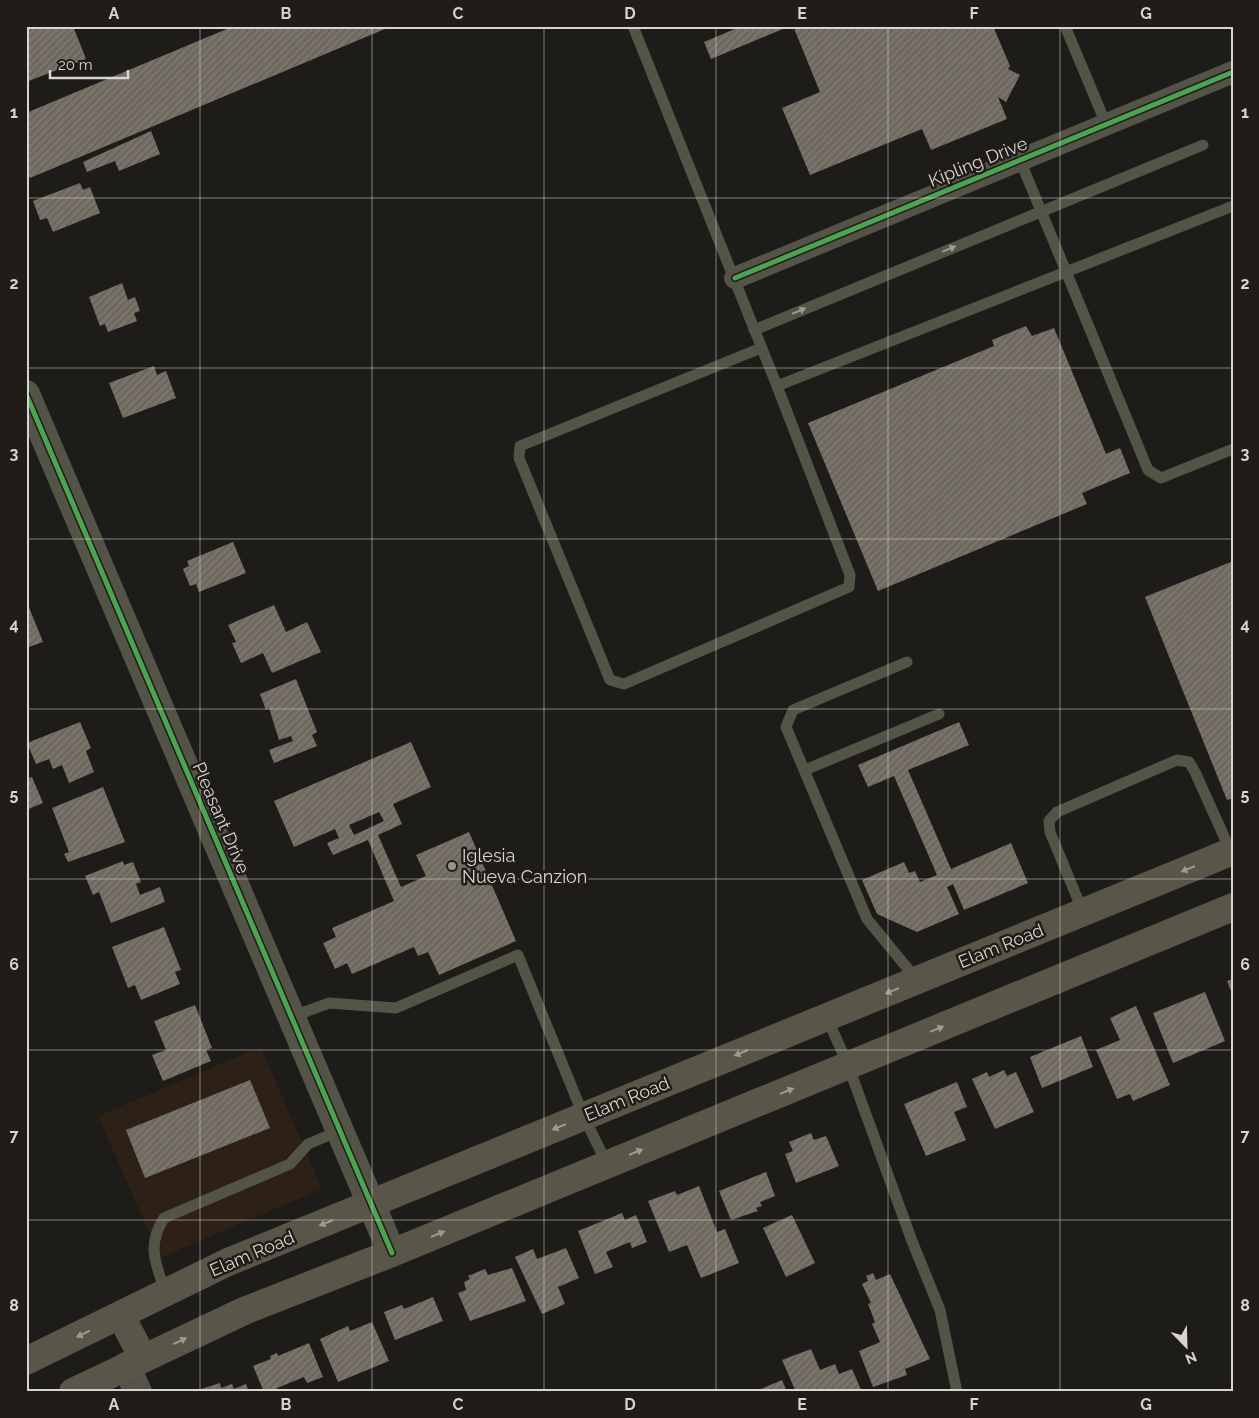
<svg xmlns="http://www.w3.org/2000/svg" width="1259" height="1418" font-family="Raleway,sans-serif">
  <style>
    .commercial { fill: #2d2016 }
    .building { fill: url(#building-hatch); fill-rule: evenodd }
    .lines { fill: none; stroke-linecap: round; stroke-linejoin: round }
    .service { stroke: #545347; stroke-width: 11 }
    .minor { stroke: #545347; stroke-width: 22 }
    .tertiary { stroke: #545347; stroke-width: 28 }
    .secondary { stroke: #575648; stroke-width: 28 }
    .cycleway-casing { stroke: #201c17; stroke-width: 8 }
    .cycleway { stroke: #4ca352; stroke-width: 5 }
    .oneway { fill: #9c9a93 }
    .oneway2 { fill: #9d9b93 }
    .grid { fill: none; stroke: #d7d4d1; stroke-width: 1; stroke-opacity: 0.55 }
    .poi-dot { fill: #969491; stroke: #201c17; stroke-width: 2 }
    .labels { text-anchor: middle; stroke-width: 5; stroke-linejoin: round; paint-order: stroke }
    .street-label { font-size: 18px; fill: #d7d4d1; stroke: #201c17 }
    .poi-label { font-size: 18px; fill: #d7d4d1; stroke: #201c17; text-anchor: start }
    .neatline { fill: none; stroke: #d7d4d1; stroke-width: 2 }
    .grid-label { font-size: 16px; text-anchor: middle; font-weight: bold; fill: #d7d4d1 }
  </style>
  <defs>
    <pattern id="building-hatch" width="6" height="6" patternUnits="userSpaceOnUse" patternTransform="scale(1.25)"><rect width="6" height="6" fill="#797269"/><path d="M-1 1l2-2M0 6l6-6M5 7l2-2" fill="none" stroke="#625e58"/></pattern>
  </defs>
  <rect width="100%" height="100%" fill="#1e1c19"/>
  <!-- commercial -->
  <polygon class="commercial" points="261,1047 322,1189 160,1258 98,1116"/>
  <!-- building -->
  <g class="building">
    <polygon points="26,26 73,26 86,59 26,82"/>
    <polygon points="234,26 392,26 30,178 26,168 26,113"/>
    <polygon points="742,26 790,26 711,59 704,42"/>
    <polygon points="793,26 993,26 1010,66 1008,69 1020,75 1006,102 998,97 1007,119 931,150 922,129 810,175 782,108 820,92"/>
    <polygon points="151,131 160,154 119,171 115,161 87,172 83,162"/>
    <polygon points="80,183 83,190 90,187 100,213 53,232 47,218 40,220 33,201"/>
    <polygon points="122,283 128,300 135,297 140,311 134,313 137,321 108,332 105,324 100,326 89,297"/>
    <polygon points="1026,326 1032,336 1054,328 1106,454 1120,448 1130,473 1082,493 1087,504 878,591 808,423 994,346 992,340"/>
    <polygon points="154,366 157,375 166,371 176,398 123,418 109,383"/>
    <polygon points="233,542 246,573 199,592 196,584 190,586 183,569 189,566 187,561"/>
    <polygon points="1233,561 1233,798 1227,800 1145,597"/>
    <polygon points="26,600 43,642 26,648"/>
    <polygon points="274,605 286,632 307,622 321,652 272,673 263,653 241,663 232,643 236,642 228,625"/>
    <polygon points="296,679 317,732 312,735 317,746 274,763 269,750 293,741 291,736 279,740 269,708 266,710 260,694"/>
    <polygon points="80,722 91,748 86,751 94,772 69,783 62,765 53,769 49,759 36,764 27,743"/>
    <polygon points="959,722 969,745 908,770 951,869 1011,843 1028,883 964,910 953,884 947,887 959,914 917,932 877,914 862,880 904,862 909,873 915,871 920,882 937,875 894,776 868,787 858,765"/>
    <path d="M411,742L431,787L393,804L402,824L378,835L401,887L426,876L416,855L469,832L516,941L439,975L428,952L418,956L414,947L352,974L347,963L335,969L323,943L336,937L332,928L394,901L368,840L333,855L327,843L339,838L335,829L294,847L274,801ZM379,812L384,821L354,835L349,825Z"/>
    <polygon points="32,777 43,803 26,810 26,779"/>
    <polygon points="103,787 125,842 68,862 64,854 69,852 52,808"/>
    <polygon points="123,861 124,865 133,862 141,882 136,884 140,895 160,887 165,902 111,923 99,892 93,895 85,876"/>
    <polygon points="164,927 181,970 175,972 180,984 141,1000 135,985 128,988 112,947"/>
    <polygon points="1233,979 1233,996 1227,981"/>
    <polygon points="1205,992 1225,1041 1173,1063 1153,1013"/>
    <polygon points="195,1005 212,1048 206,1050 211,1061 163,1081 152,1055 166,1050 154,1021"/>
    <polygon points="1136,1006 1170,1085 1133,1101 1130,1094 1117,1099 1096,1050 1120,1040 1110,1018"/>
    <polygon points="1081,1036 1093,1067 1042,1088 1030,1057"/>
    <polygon points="1004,1070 1007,1076 1016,1072 1034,1112 995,1129 972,1079 987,1072 989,1077"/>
    <polygon points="250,1080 270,1128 145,1178 126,1130"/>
    <polygon points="957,1082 967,1107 954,1112 966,1140 926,1156 904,1104"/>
    <polygon points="811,1133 814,1140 826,1136 839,1166 796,1183 785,1154 793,1151 789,1142"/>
    <polygon points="766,1172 775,1196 760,1202 762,1206 756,1208 758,1211 731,1220 719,1191"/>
    <polygon points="699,1186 717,1232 725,1229 739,1263 701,1278 687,1245 669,1252 648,1201 675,1191 677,1195"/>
    <polygon points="622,1213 625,1220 636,1215 647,1242 632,1248 630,1242 606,1252 613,1267 595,1274 578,1231"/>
    <polygon points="792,1215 815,1263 786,1277 763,1228"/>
    <polygon points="566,1248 579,1278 558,1287 565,1304 542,1314 515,1257 533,1249 537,1259"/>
    <polygon points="512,1268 526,1301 470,1321 458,1293 466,1290 464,1282 470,1279 468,1276 485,1269 488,1275"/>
    <polygon points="873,1273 876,1280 890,1274 930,1359 905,1369 907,1375 873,1387 859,1351 880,1342 872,1324 875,1322 868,1304 871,1303 862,1284 868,1281 866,1276"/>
    <polygon points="433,1297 443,1321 395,1340 384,1312 402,1305 404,1309"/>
    <polygon points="372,1322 389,1361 338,1382 320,1339 348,1326 350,1331"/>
    <polygon points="309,1343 323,1377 307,1383 304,1377 277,1388 279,1392 264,1392 253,1366 271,1359 270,1356 277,1353 278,1356"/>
    <polygon points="811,1349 820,1370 835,1364 839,1374 852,1369 862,1392 796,1392 782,1360"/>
    <polygon points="782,1380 787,1392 754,1392"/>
    <polygon points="220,1383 221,1388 232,1384 234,1389 246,1384 249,1392 192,1392"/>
  </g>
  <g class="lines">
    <!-- service -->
    <g class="service">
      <polyline points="633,26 777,386 1233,206"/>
      <polyline points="1065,26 1106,124"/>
      <polyline points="1020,160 1148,470 1161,478 1233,449"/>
      <polyline points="754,330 1203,145"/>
      <polyline points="761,348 520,446 519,458 610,680 624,684 849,587 850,575 777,386"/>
      <polyline points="907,662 793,710 786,727 867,919 917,980"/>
      <polyline points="805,770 939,714"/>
      <polyline points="1083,912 1050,832 1049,821 1057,812 1177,760 1189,762 1195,772 1231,852"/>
      <polyline points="291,1017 329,1003 396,1008 518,955 584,1117 607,1164"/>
      <polyline points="827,1018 848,1065 912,1241 940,1310 957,1392"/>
      <path d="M166,1293C156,1265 146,1246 164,1218L290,1164L308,1144L339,1131"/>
    </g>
    <!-- minor -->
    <polyline class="minor" points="735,278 1233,72"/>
    <!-- tertiary -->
    <g class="tertiary">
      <polyline points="26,394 392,1253"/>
      <polyline points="126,1366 138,1392"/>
    </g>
    <!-- secondary -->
    <g class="secondary">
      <polyline points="121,1316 143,1358"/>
      <polyline points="26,1361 228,1262 1233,851"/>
      <polyline points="73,1392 244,1311 392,1253 1233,907"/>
    </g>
    <!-- cycleway casing -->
    <g class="cycleway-casing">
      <g id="cycleway">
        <polyline points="735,278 1233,72"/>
        <polyline points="26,394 392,1253"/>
      </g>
    </g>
    <!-- cycleway -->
    <use href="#cycleway" class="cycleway"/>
  </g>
  <!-- one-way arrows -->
  <defs><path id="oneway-solid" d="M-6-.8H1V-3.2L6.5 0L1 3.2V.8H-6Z" transform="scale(1.25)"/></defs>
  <g class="oneway">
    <use href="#oneway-solid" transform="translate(949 249) rotate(-23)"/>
    <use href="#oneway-solid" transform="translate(799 311) rotate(-23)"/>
  </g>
  <g class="oneway2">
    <use href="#oneway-solid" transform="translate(1188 869) rotate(158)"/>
    <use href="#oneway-solid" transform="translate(892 991) rotate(158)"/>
    <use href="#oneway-solid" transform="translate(937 1029) rotate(-22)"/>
    <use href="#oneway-solid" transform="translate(741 1053) rotate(158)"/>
    <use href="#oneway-solid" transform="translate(787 1091) rotate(-22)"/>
    <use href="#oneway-solid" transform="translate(559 1127) rotate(158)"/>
    <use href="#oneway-solid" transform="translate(636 1152) rotate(-22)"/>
    <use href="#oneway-solid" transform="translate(326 1223) rotate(158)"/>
    <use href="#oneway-solid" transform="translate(438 1234) rotate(-22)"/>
    <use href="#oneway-solid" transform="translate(83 1334) rotate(154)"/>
    <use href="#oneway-solid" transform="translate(180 1341) rotate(-25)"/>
  </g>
  <!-- grid -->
  <path class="grid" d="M200,26V1392M372,26V1392M544,26V1392M716,26V1392M888,26V1392M1060,26V1392M26,198H1233M26,368H1233M26,539H1233M26,709H1233M26,879H1233M26,1050H1233M26,1220H1233"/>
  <!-- markers -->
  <circle class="poi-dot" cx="452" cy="866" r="5"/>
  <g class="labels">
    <!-- street labels -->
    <g class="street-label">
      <text transform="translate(978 162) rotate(-22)" y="6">Kipling Drive</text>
      <text transform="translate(221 818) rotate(67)" y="6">Pleasant Drive</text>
      <text transform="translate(1001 946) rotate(-22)" y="6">Elam Road</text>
      <text transform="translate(627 1099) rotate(-22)" y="6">Elam Road</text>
      <text transform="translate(252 1254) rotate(-23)" y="6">Elam Road</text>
    </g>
    <!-- poi labels -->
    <g class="poi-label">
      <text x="462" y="862">Iglesia<tspan x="462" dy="21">Nueva Canzion</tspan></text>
    </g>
  </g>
  <!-- border -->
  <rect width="1259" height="1418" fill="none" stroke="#201c17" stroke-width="55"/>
  <!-- north arrow -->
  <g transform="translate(1186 1346) rotate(157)" stroke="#201c17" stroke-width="4" paint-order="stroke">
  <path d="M0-4L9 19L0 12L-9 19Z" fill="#d7d4d1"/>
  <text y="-8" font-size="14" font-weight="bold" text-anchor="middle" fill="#d7d4d1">N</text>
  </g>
  <!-- scale -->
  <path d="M50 70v8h78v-8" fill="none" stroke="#d7d4d1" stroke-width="2.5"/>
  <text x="58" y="70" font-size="15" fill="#d7d4d1" stroke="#201c17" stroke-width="4" paint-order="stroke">20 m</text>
  <rect x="28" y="28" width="1204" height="1362" class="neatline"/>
  <g class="grid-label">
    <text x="114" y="19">A</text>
    <text x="286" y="19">B</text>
    <text x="458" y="19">C</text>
    <text x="630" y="19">D</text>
    <text x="802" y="19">E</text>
    <text x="974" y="19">F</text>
    <text x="1146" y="19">G</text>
    <text x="14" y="118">1</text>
    <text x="1245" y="118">1</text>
    <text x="14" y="289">2</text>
    <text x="1245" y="289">2</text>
    <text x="14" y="459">3</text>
    <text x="1245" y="459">3</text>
    <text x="14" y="630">4</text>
    <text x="1245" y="630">4</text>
    <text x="14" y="800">5</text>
    <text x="1245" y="800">5</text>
    <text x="14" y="970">6</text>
    <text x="1245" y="970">6</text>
    <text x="14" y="1141">7</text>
    <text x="1245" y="1141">7</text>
    <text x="14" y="1311">8</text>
    <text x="1245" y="1311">8</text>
    <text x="114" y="1410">A</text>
    <text x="286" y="1410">B</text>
    <text x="458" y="1410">C</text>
    <text x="630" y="1410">D</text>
    <text x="802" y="1410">E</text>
    <text x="974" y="1410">F</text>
    <text x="1146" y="1410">G</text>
  </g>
</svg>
